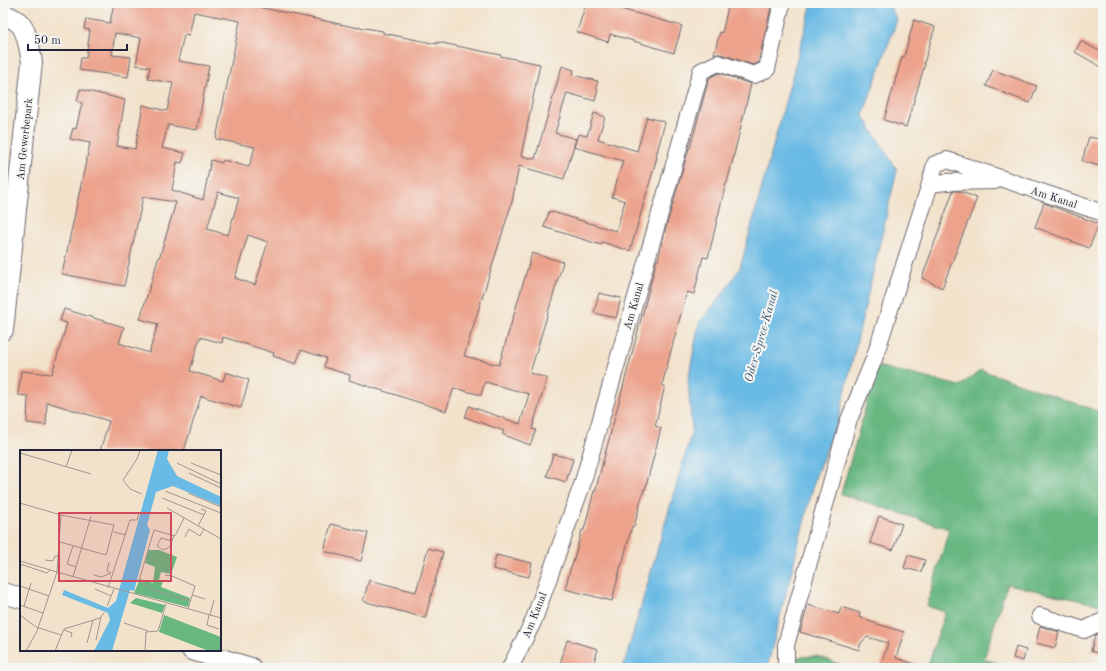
<svg xmlns="http://www.w3.org/2000/svg" width="1106" height="671" font-family="'Old Standard TT',serif">
  <style>
    .forest { fill: #68b781; stroke: #456c5e }
    .water { fill: #69bae4; stroke: #466e90 }
    .building { fill: #eca28b; fill-rule: evenodd }
    .lines { fill: none; stroke-linecap: round; stroke-linejoin: round }
    .minor-casing { stroke: #6b656d; stroke-width: 18 }
    .tertiary-casing { stroke: #6b656d; stroke-width: 22 }
    .minor { stroke: #fff; stroke-width: 16 }
    .tertiary { stroke: #fff; stroke-width: 20 }
    .labels { text-anchor: middle; stroke-width: 4; stroke-linejoin: round; paint-order: stroke }
    .street-label { font-size: 11px; fill: #22223b; stroke: #f6f6f2 }
    .water-label { font-size: 12px; font-style: italic; fill: #3b5776; stroke: #f6f6f2 }
    .inset-road { fill: none; stroke: #9f9591; stroke-width: 1 }
    .view { fill: #d1495b; fill-opacity: 0.15; stroke: #d1495b; stroke-width: 2 }
    .inset-edge { fill: none; stroke: #22223b; stroke-width: 2 }
  </style>
  <rect width="100%" height="100%" fill="#f6f6f2"/>
  <filter id="ink" filterUnits="userSpaceOnUse"><feTurbulence type="fractalNoise" baseFrequency=".025" numOctaves="2"/><feDisplacementMap in="SourceGraphic" scale="8" xChannelSelector="R" yChannelSelector="G"/><feConvolveMatrix kernelMatrix="1 2 1 2 8 2 1 2 1" color-interpolation-filters="sRGB"/></filter>
  <filter id="wash" filterUnits="userSpaceOnUse"><feTurbulence type="fractalNoise" baseFrequency=".012" numOctaves="4" result="noise"/><feDisplacementMap in="SourceGraphic" scale="16" xChannelSelector="R" yChannelSelector="G"/><feGaussianBlur stdDeviation="0.9" result="paint"/><feColorMatrix in="noise" values="0 0 0 0 0 0 0 0 0 0 0 0 0 0 0 0 0 1.4 0 .05"/><feComposite in="paint" operator="in"/></filter>
  <g filter="url(#wash)">
    <rect width="100%" height="100%" fill="#f2e2cb"/>
    <!-- forest -->
    <g class="forest">
      <polygon points="877,366 960,386 981,370 1103,413 1103,597 1100,605 1007,584 984,659 1011,668 927,668 945,612 927,606 949,529 841,494"/>
      <polygon points="816,656 851,668 792,668 797,657"/>
    </g>
    <!-- water -->
    <polygon class="water" points="812,3 888,3 897,20 863,115 897,170 839,418 816,475 767,668 623,668 692,431 688,380 699,323 722,295 740,268"/>
    <g id="blocks">
      <!-- building -->
      <g class="building">
        <path d="M114,3H239L359,28V27L383,31V33L437,44V42L501,55L500,56L540,64L521,156L535,159L562,66L574,70L572,75L598,81L596,88L598,89L595,101L567,93L555,133L576,139L564,179L519,166L512,202L464,356L499,365L532,253L563,262L530,373L547,378L532,429L536,430L530,445L502,434L504,431L465,417L469,406L520,424L529,394L485,382L481,395L454,388L446,411L349,380L350,375L324,367L326,358L301,350L296,364L273,356L274,353L223,337L222,343L200,337L190,371L223,381L226,372L249,380L241,408L201,396L184,451H100L109,421L47,402L46,425L27,423L28,396L18,395L21,371L52,374L67,323L60,321L64,309L124,327L119,343L149,353L158,324L140,319L159,256H160L176,202L143,197L124,286L62,274L90,143L70,139L73,128L76,129L82,103L77,101L80,89L125,100L117,146L135,149L143,105L167,111L173,83L148,79L150,67L136,65L141,38L115,33L112,55L131,57L128,77L79,70L81,58H86L90,30L84,29L86,19L110,23ZM194,12L240,21L216,139L255,147L249,167L223,160L222,163L211,160L203,200L172,190L177,162L182,163L185,153L162,148L168,125L197,130L209,66L178,61L184,35L189,36ZM218,192L239,198L228,235L207,229ZM248,235L268,242L261,264H262L255,285L235,278Z"/>
        <polygon points="586,3 599,3 682,26 674,53 610,34 608,42 577,32"/>
        <polygon points="729,3 772,3 758,63 753,65 721,54 714,54 720,32 722,33"/>
        <polygon points="914,20 935,27 924,63 925,64 906,127 884,120 902,57 904,57"/>
        <polygon points="1081,41 1103,53 1103,68 1075,52"/>
        <polygon points="993,70 1037,86 1030,103 986,86"/>
        <polygon points="719,73 751,84 733,159 727,183 726,183 708,258 703,257 694,294 687,292 676,332 662,385 665,386 655,426 661,428 645,490 644,489 634,527 632,526 622,565 621,565 612,601 565,589 571,566 572,566 582,530 584,530 594,491 595,492 655,267 657,260 658,260 665,231 689,148 690,148 709,78"/>
        <polygon points="594,113 605,117 598,139 637,151 647,117 665,122 656,156 657,157 630,251 602,242 601,245 544,227 549,211 616,231 625,201 612,197 623,161 574,147 578,134 587,136"/>
        <polygon points="1089,137 1103,140 1103,167 1082,161"/>
        <polygon points="953,191 959,191 977,198 942,288 922,278"/>
        <polygon points="1044,203 1099,224 1089,248 1035,227"/>
        <polygon points="599,293 621,298 616,318 594,313"/>
        <polygon points="553,454 573,459 566,482 547,476"/>
        <polygon points="879,516 902,524 893,550 870,543"/>
        <polygon points="331,524 368,533 361,561 324,551"/>
        <polygon points="428,548 443,552 425,618 363,601 369,580 416,592"/>
        <polygon points="496,555 532,563 529,577 493,569"/>
        <polygon points="908,555 925,560 921,572 904,568"/>
        <polygon points="808,605 839,614 841,607 860,613 859,617 868,620 868,621 904,632 896,658 921,666 921,668 880,668 888,643 867,637 861,643 859,650 800,632"/>
        <polygon points="1040,626 1059,632 1055,648 1036,643"/>
        <polygon points="1103,632 1103,655 1091,651 1095,635"/>
        <polygon points="567,640 598,649 593,666 585,664 584,668 559,668"/>
        <polygon points="1016,647 1026,650 1023,661 1013,658"/>
      </g>
    </g>
  </g>
  <g filter="url(#ink)">
    <use href="#blocks" fill-opacity="0" stroke="#6b656d" stroke-width="1"/>
    <g class="lines">
      <!-- minor casing -->
      <g class="minor-casing">
        <g id="minor">
          <polyline points="930,184 946,182 995,181"/>
          <polyline points="1040,616 1084,630 1103,621"/>
          <polyline points="510,668 533,622 582,485 701,71 718,63 754,75 767,69 782,3"/>
          <polyline points="786,668 786,645 848,422 874,359 930,184 935,164 947,160 1103,213"/>
        </g>
      </g>
      <!-- tertiary casing -->
      <g class="tertiary-casing">
        <g id="tertiary">
          <path d="M3,15C8,16 14,19 18,22C27,29 30,51 32,62L3,330"/>
          <polyline points="3,593 21,598"/>
          <polyline points="192,650 251,668"/>
        </g>
      </g>
      <!-- minor -->
      <use href="#minor" class="minor"/>
      <!-- tertiary -->
      <use href="#tertiary" class="tertiary"/>
    </g>
  </g>
  <g class="labels">
    <!-- street labels -->
    <g class="street-label">
      <text transform="translate(24 139) rotate(-84)" y="4">Am Gewerbepark</text>
      <text transform="translate(1054 197) rotate(18)" y="4">Am Kanal</text>
      <text transform="translate(633 306) rotate(-74)" y="4">Am Kanal</text>
      <text transform="translate(534 615) rotate(-68)" y="4">Am Kanal</text>
    </g>
    <!-- water labels -->
    <g class="water-label">
      <text transform="translate(761 336) rotate(-74)" y="4">Oder-Spree-Kanal</text>
    </g>
  </g>
  <!-- overview -->
  <g transform="translate(20 450)">
    <rect width="201" height="201" fill="#f2e2cb"/>
    <path d="M128,100H139L157,107L151,124L141,122L139,130L143,131L141,137L170,148L168,157L114,143L120,129L133,133L135,117L125,113ZM116,148L145,155L142,163L110,153ZM144,165L201,187V201H189L139,182Z" fill="#68b781"/>
    <path d="M138,0H149L147,9L157,26L201,47V56L153,36L136,42L127,75L130,80L114,141L110,140L92,201H74L90,170L88,163L42,145L44,140L88,158L96,151Z" fill="#69bae4"/>
    <path class="inset-road" d="M120,0L117,9L103,30L110,39L122,44M0,3L71,24M157,13L201,34M171,13L201,25M46,17L52,0M169,23L201,38M145,41L201,63M168,43L201,57M142,48L184,65M0,53L41,65L94,75L86,105L40,92M147,58L201,89M41,65L37,122L201,168M164,68L155,86L134,80L119,131L133,140L171,151M178,76L186,61L181,59M94,82L106,85M165,87L169,79L180,86L184,79M152,91L141,88L137,96L143,100L148,98L150,96L152,91L154,85M53,96L47,114L56,117M25,110L33,111L35,106H39M0,111L37,122L17,181L6,201M89,112L87,121L91,123M0,114L27,123L30,120M74,125L81,127L91,123M145,125L152,126L175,136L168,159M53,127L71,66M0,136L29,146M88,138L110,70H117L119,63M75,139L91,146M172,145L185,149M0,155L23,163M4,156L11,133M87,156L94,139M0,165L16,177L41,185M189,165L187,175L199,179M190,165L194,150M104,173L128,181M44,180L52,183L51,187M76,190L81,167M67,193L73,170M35,201L44,179L80,168L84,163M125,201L126,182L138,181L146,154"/>
    <path class="view" d="M39,63H151V131H39Z"/>
    <rect width="201" height="201" class="inset-edge"/>
  </g>
  <!-- margin -->
  <rect width="1106" height="671" fill="none" stroke="#f6f6f2" stroke-width="16"/>
  <!-- scale -->
  <path d="M28 44v6h99v-6" fill="none" stroke="#22223b" stroke-width="2"/>
  <text x="34" y="44" font-size="12" fill="#22223b" stroke="#f6f6f2" stroke-width="3" paint-order="stroke">50 m</text>
</svg>
